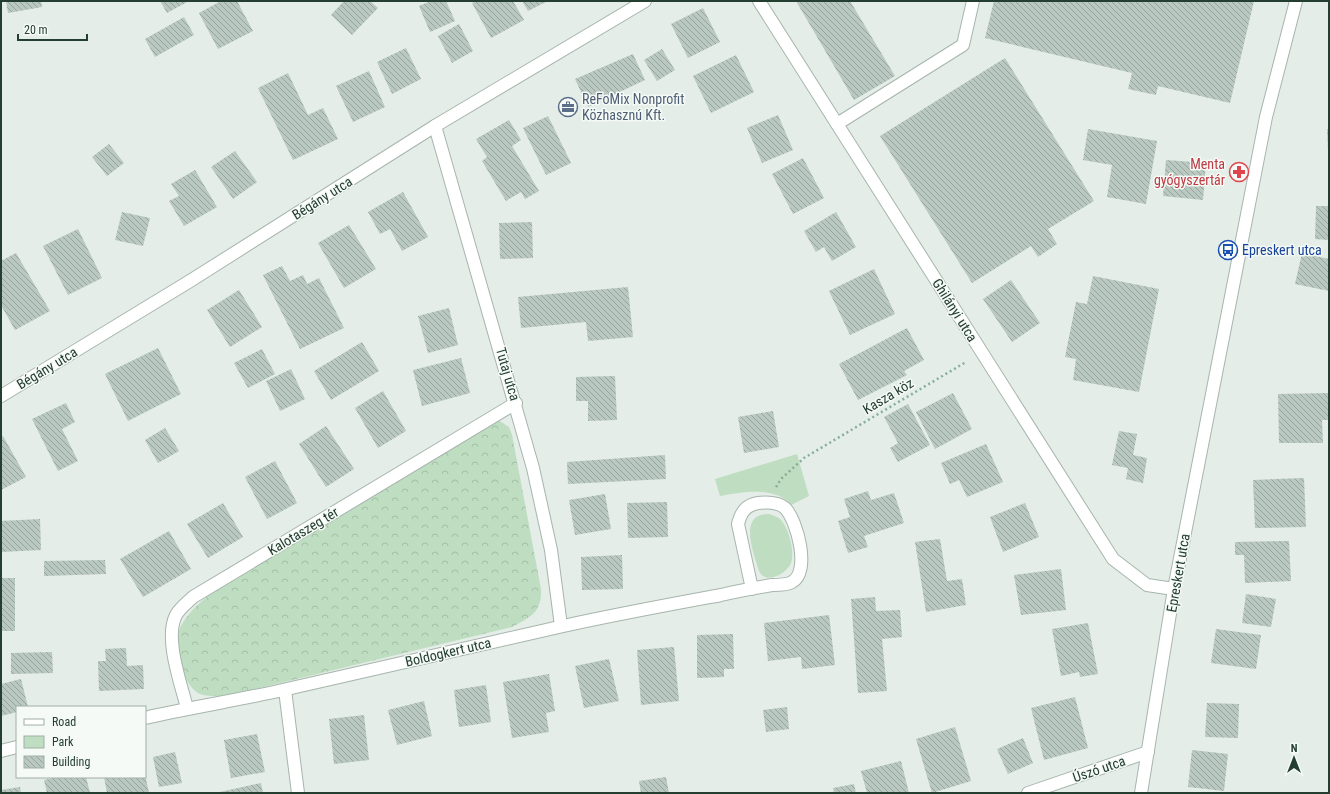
<svg xmlns="http://www.w3.org/2000/svg" width="1330" height="794" font-family="'Roboto Condensed',sans-serif">
  <style>
    .green { fill: #beddc1 }
    .forest { fill: url(#forest-crowns) }
    .building { fill: url(#building-back-hatch) }
    .lines { fill: none; stroke-linecap: round; stroke-linejoin: round }
    .lane-casing { stroke: #a7b5ad; stroke-width: 14 }
    .street-casing { stroke: #a7b5ad; stroke-width: 14 }
    .path { stroke: #86af9a; stroke-width: 2.5; stroke-dasharray: 2 3; stroke-linecap: butt }
    .lane { stroke: #fff; stroke-width: 12 }
    .street { stroke: #fff; stroke-width: 12 }
    .labels { text-anchor: middle; stroke-width: 3; stroke-linejoin: round; paint-order: stroke }
    .service-label { font-size: 14px; fill: #4e5e75; stroke: #f5faf6; text-anchor: start }
    .health-label { font-size: 14px; fill: #be3a42; stroke: #f5faf6; text-anchor: end }
    .street-label { font-size: 14px; fill: #243e32; stroke: #f5faf6 }
    .transit-label { font-size: 14px; fill: #164399; stroke: #f5faf6; text-anchor: start }
  </style>
  <defs>
    <pattern id="forest-crowns" width="20" height="18" patternUnits="userSpaceOnUse"><rect width="20" height="18" fill="#beddc1"/><path d="M2 6a3 3 0 1 1 6 0M12 15a3 3 0 1 1 6 0" fill="none" stroke="#a3bfa6"/></pattern>
    <pattern id="building-back-hatch" width="6" height="6" patternUnits="userSpaceOnUse"><rect width="6" height="6" fill="#b9c8c0"/><path d="M-1 5l2 2M0 0l6 6M5-1l2 2" fill="none" stroke="#96a49d"/></pattern>
  </defs>
  <rect width="100%" height="100%" fill="#e4ede7"/>
  <!-- green -->
  <g class="green">
    <path d="M797,454L809,496L791,505C775,486 742,492 720,496L715,479Z"/>
    <path d="M769,514C773,515 777,517 780,519C789,528 795,552 791,563C787,574 765,585 759,571C754,553 737,514 769,514Z"/>
  </g>
  <!-- forest -->
  <path class="forest" d="M498,420L509,427L512,435L541,589C542,613 530,617 512,627L226,696C217,696 205,697 198,693C181,682 173,647 180,628C188,611 204,599 218,588Z"/>
  <!-- building -->
  <g class="building">
    <polygon points="6,1 41,1 42,7 8,13"/>
    <polygon points="160,1 189,1 167,13"/>
    <polygon points="221,1 237,1 253,31 218,49 199,13"/>
    <polygon points="344,1 370,1 378,8 352,35 331,15"/>
    <polygon points="431,1 446,1 455,21 430,32 419,6"/>
    <polygon points="476,1 513,1 524,20 491,38 472,3"/>
    <polygon points="522,1 548,1 528,11"/>
    <polygon points="796,1 850,1 895,76 854,100"/>
    <polygon points="994,1 1254,1 1230,103 1158,86 1156,95 1128,89 1132,73 985,38"/>
    <polygon points="703,8 720,42 688,58 671,24"/>
    <polygon points="184,17 194,35 155,57 145,39"/>
    <polygon points="459,24 473,51 452,63 438,36"/>
    <polygon points="406,48 421,79 392,94 377,62"/>
    <polygon points="662,49 675,70 657,81 644,60"/>
    <polygon points="633,54 645,80 588,107 575,79"/>
    <polygon points="736,55 754,92 711,113 693,76"/>
    <polygon points="1005,58 1094,201 1048,229 1057,244 1038,257 1031,246 972,283 880,136"/>
    <polygon points="369,71 385,107 353,122 336,86"/>
    <polygon points="288,73 308,115 323,108 338,139 293,160 258,88"/>
    <polygon points="778,115 793,150 762,163 747,128"/>
    <polygon points="548,116 571,163 546,175 523,128"/>
    <polygon points="509,120 521,140 512,146 539,191 525,199 521,192 506,201 482,161 487,157 476,139"/>
    <polygon points="1088,129 1157,141 1146,204 1107,197 1112,165 1083,160"/>
    <polygon points="1327,129 1329,129 1329,150 1328,150"/>
    <polygon points="109,144 124,163 107,176 92,157"/>
    <polygon points="235,151 257,182 233,199 211,167"/>
    <polygon points="803,158 824,198 793,214 772,174"/>
    <polygon points="1166,160 1206,163 1203,200 1163,196"/>
    <polygon points="195,170 217,207 184,226 169,201 179,196 171,184"/>
    <polygon points="403,192 428,237 402,251 390,229 380,234 368,212"/>
    <polygon points="1316,206 1329,206 1329,240 1315,239"/>
    <polygon points="122,212 150,218 143,246 115,240"/>
    <polygon points="836,212 856,247 832,261 824,247 816,252 804,231"/>
    <polygon points="532,222 533,258 500,259 499,223"/>
    <polygon points="349,225 376,269 344,288 318,243"/>
    <polygon points="78,229 102,278 68,295 43,246"/>
    <polygon points="16,253 50,311 15,330 1,305 1,261"/>
    <polygon points="1302,253 1329,259 1329,291 1295,284"/>
    <polygon points="282,266 290,281 303,275 307,284 319,278 344,328 300,349 263,275"/>
    <polygon points="874,269 895,314 850,335 829,291"/>
    <polygon points="1093,276 1159,289 1139,392 1073,380 1076,359 1065,357 1076,302 1087,304"/>
    <polygon points="1011,280 1040,323 1012,342 983,299"/>
    <polygon points="628,287 633,337 588,341 586,322 521,328 518,297"/>
    <polygon points="239,290 262,327 230,347 207,310"/>
    <polygon points="449,308 458,345 428,353 418,316"/>
    <polygon points="907,328 924,360 904,371 907,375 858,400 839,364"/>
    <polygon points="362,342 379,371 331,400 314,371"/>
    <polygon points="158,348 181,394 128,421 105,374"/>
    <polygon points="262,349 275,374 248,388 234,363"/>
    <polygon points="461,358 470,393 422,406 413,370"/>
    <polygon points="291,369 305,399 280,411 266,381"/>
    <polygon points="615,376 617,420 588,421 588,401 576,401 576,377"/>
    <polygon points="383,391 406,431 378,448 355,408"/>
    <polygon points="953,393 972,429 935,449 916,412"/>
    <polygon points="1329,393 1329,420 1322,420 1323,443 1279,443 1278,394"/>
    <polygon points="66,403 75,422 62,429 78,461 58,471 32,419"/>
    <polygon points="908,404 930,445 898,462 890,448 898,443 884,417"/>
    <polygon points="773,411 779,447 744,453 738,417"/>
    <polygon points="326,426 354,469 326,487 299,444"/>
    <polygon points="165,428 179,451 158,463 145,440"/>
    <polygon points="1119,431 1137,434 1133,455 1147,458 1143,483 1126,479 1128,468 1112,465"/>
    <polygon points="3,436 26,477 1,490 1,437"/>
    <polygon points="986,444 1003,482 967,497 959,480 950,484 941,463"/>
    <polygon points="665,455 666,479 568,484 567,462"/>
    <polygon points="275,461 297,503 267,519 245,477"/>
    <polygon points="1304,478 1306,527 1255,528 1253,480"/>
    <polygon points="868,491 871,500 894,493 904,523 864,536 868,547 848,553 838,521 850,517 844,499"/>
    <polygon points="605,494 611,529 575,535 569,500"/>
    <polygon points="667,502 668,537 628,538 627,503"/>
    <polygon points="223,503 243,537 208,558 187,524"/>
    <polygon points="1025,503 1039,537 1003,552 990,517"/>
    <polygon points="40,519 41,550 1,552 1,521"/>
    <polygon points="169,531 191,569 143,597 120,559"/>
    <polygon points="940,539 947,581 962,579 966,605 926,612 915,542"/>
    <polygon points="1289,541 1291,581 1245,583 1244,555 1235,555 1235,542"/>
    <polygon points="622,555 623,589 582,590 581,557"/>
    <polygon points="105,560 106,574 44,576 44,561"/>
    <polygon points="1061,569 1066,610 1021,615 1014,575"/>
    <rect x="1" y="578" width="14" height="53"/>
    <polygon points="1246,594 1276,599 1271,627 1242,623"/>
    <polygon points="875,597 876,611 900,610 902,637 882,639 887,691 858,693 851,599"/>
    <polygon points="829,615 835,665 802,669 801,657 768,661 764,623"/>
    <polygon points="1088,623 1098,674 1080,677 1079,672 1061,676 1052,629"/>
    <polygon points="1216,629 1261,635 1256,669 1211,663"/>
    <polygon points="733,634 734,669 724,669 724,677 697,678 697,635"/>
    <polygon points="674,647 679,701 641,705 637,650"/>
    <polygon points="126,648 127,666 143,665 144,689 99,691 98,661 106,661 105,649"/>
    <polygon points="52,652 53,673 11,674 11,653"/>
    <polygon points="609,659 619,701 584,708 575,666"/>
    <polygon points="549,674 555,711 546,713 549,732 512,738 503,682"/>
    <polygon points="21,679 28,707 17,707 17,712 1,716 1,684"/>
    <polygon points="486,685 491,722 459,727 454,690"/>
    <polygon points="1075,697 1088,748 1044,760 1031,708"/>
    <polygon points="424,701 432,736 397,745 388,710"/>
    <polygon points="1207,703 1239,704 1238,738 1205,737"/>
    <polygon points="787,707 789,729 766,732 763,710"/>
    <polygon points="364,715 369,760 334,764 329,719"/>
    <polygon points="955,727 971,781 932,793 916,739"/>
    <polygon points="257,734 265,772 231,778 224,740"/>
    <polygon points="1023,738 1033,763 1008,774 997,749"/>
    <polygon points="1192,750 1228,754 1224,791 1188,787"/>
    <polygon points="175,752 182,783 159,787 153,757"/>
    <polygon points="901,761 909,793 867,793 861,771"/>
    <polygon points="145,774 149,793 107,793 104,777 145,777"/>
    <polygon points="58,777 86,777 90,793 47,793 44,780"/>
    <polygon points="666,777 669,793 641,793 639,781"/>
    <polygon points="261,783 263,793 220,793 220,792"/>
    <polygon points="854,784 856,793 834,793 833,788"/>
    <polygon points="20,787 21,793 1,793 1,790"/>
  </g>
  <g class="lines">
    <!-- lane casing -->
    <g class="lane-casing">
      <polyline id="lane" points="837,124 963,45 973,1"/>
    </g>
    <!-- street casing -->
    <g class="street-casing">
      <g id="street">
        <polyline points="759,1 1113,559 1147,585 1174,589"/>
        <polyline points="435,126 533,468 551,550 561,626"/>
        <polyline points="1,396 190,281 435,126 645,1"/>
        <polyline points="285,690 298,793"/>
        <path d="M187,708C181,684 164,638 176,615C180,608 188,602 193,597L516,403"/>
        <path d="M145,718C192,707 240,700 287,689C378,669 468,647 559,627C612,615 667,605 721,595C738,591 755,588 772,585C778,585 787,585 792,582C811,572 797,520 785,508C778,502 768,502 758,503C746,505 741,512 738,524L752,589"/>
        <polyline points="1,751 17,747"/>
        <polyline points="1028,793 1148,752"/>
        <polyline points="1141,793 1174,589 1266,117 1296,1"/>
      </g>
    </g>
    <!-- path -->
    <polyline class="path" points="776,487 781,479 804,458 966,362"/>
    <!-- lane -->
    <use href="#lane" class="lane"/>
    <!-- street -->
    <use href="#street" class="street"/>
  </g>
  <!-- icons -->
  <defs>
    <g id="office-ring" transform="scale(1)"><circle r="9.5" fill="#f5faf6" stroke="#5c6f8a" stroke-width="1.5"/><path d="M-6-3h4V-5.5h4V-3h4V5H-6ZM-1-4.5V-3h2v-1.5ZM-6 0V1H6V0Z" fill="#5c6f8a"/></g>
    <g id="pharmacy-ring" transform="scale(1)"><circle r="9.5" fill="#f5faf6" stroke="#e0444e" stroke-width="1.5"/><path d="M-2-6h4v4h4v4h-4v4h-4v-4h-4v-4h4Z" fill="#e0444e"/></g>
    <g id="bus-ring" transform="scale(1)"><circle r="9.5" fill="#f5faf6" stroke="#1a4fb4" stroke-width="1.5"/><path d="M-5-6H5V4H4V6H2V4H-2V6H-4V4H-5ZM-3.5-4V0h7V-4ZM-3.5 1.2v1.5H-2V1.2ZM2 1.2v1.5H3.5V1.2Z" fill="#1a4fb4"/></g>
  </defs>
  <g fill-rule="evenodd">
    <use href="#office-ring" x="568" y="107"/>
    <use href="#pharmacy-ring" x="1239" y="172"/>
    <use href="#bus-ring" x="1228" y="250"/>
  </g>
  <g class="labels">
    <!-- service labels -->
    <g class="service-label">
      <text x="582" y="104">ReFoMix Nonprofit<tspan x="582" dy="16">Közhasznú Kft.</tspan></text>
    </g>
    <!-- health labels -->
    <g class="health-label">
      <text x="1225" y="169">Menta<tspan x="1225" dy="16">gyógyszertár</tspan></text>
    </g>
    <!-- street labels -->
    <g class="street-label">
      <text transform="translate(322 198) rotate(-32)" y="5">Bégány utca</text>
      <text transform="translate(955 310) rotate(58)" y="5">Ghilányi utca</text>
      <text transform="translate(47 368) rotate(-31)" y="5">Bégány utca</text>
      <text transform="translate(508 374) rotate(74)" y="5">Tutaj utca</text>
      <text transform="translate(888 396) rotate(-31)" y="5">Kasza köz</text>
      <text transform="translate(303 531) rotate(-31)" y="5">Kalotaszeg tér</text>
      <text transform="translate(1178 573) rotate(-80)" y="5">Epreskert utca</text>
      <text transform="translate(448 652) rotate(-13)" y="5">Boldogkert utca</text>
      <text transform="translate(1099 769) rotate(-19)" y="5">Úszó utca</text>
    </g>
    <!-- transit labels -->
    <g class="transit-label">
      <text x="1242" y="255">Epreskert utca</text>
    </g>
  </g>
  <!-- border -->
  <rect width="1330" height="794" fill="none" stroke="#243e32" stroke-width="4"/>
  <!-- legend -->
  <rect x="16" y="706" width="130" height="72" fill="#f5faf6" stroke="#a1afa8"/>
  <rect x="24" y="719" width="20" height="6" fill="#ffffff" stroke="#a1afa8"/>
  <text x="52" y="726" font-size="12" fill="#243e32">Road</text>
  <rect x="24" y="736" width="20" height="12" fill="#beddc1" stroke="#a1afa8"/>
  <text x="52" y="746" font-size="12" fill="#243e32">Park</text>
  <rect x="24" y="756" width="20" height="12" fill="url(#building-back-hatch)" stroke="#a1afa8"/>
  <text x="52" y="766" font-size="12" fill="#243e32">Building</text>
  <!-- north arrow -->
  <g transform="translate(1294 758)" stroke="#f5faf6" stroke-width="3" paint-order="stroke">
  <path d="M0-3L7 15L0 10L-7 15Z" fill="#243e32"/>
  <text y="-6" font-size="11" font-weight="bold" text-anchor="middle" fill="#243e32">N</text>
  </g>
  <!-- scale -->
  <path d="M18 34v6h69v-6" fill="none" stroke="#243e32" stroke-width="2"/>
  <text x="24" y="34" font-size="12" fill="#243e32" stroke="#f5faf6" stroke-width="3" paint-order="stroke">20 m</text>
</svg>
